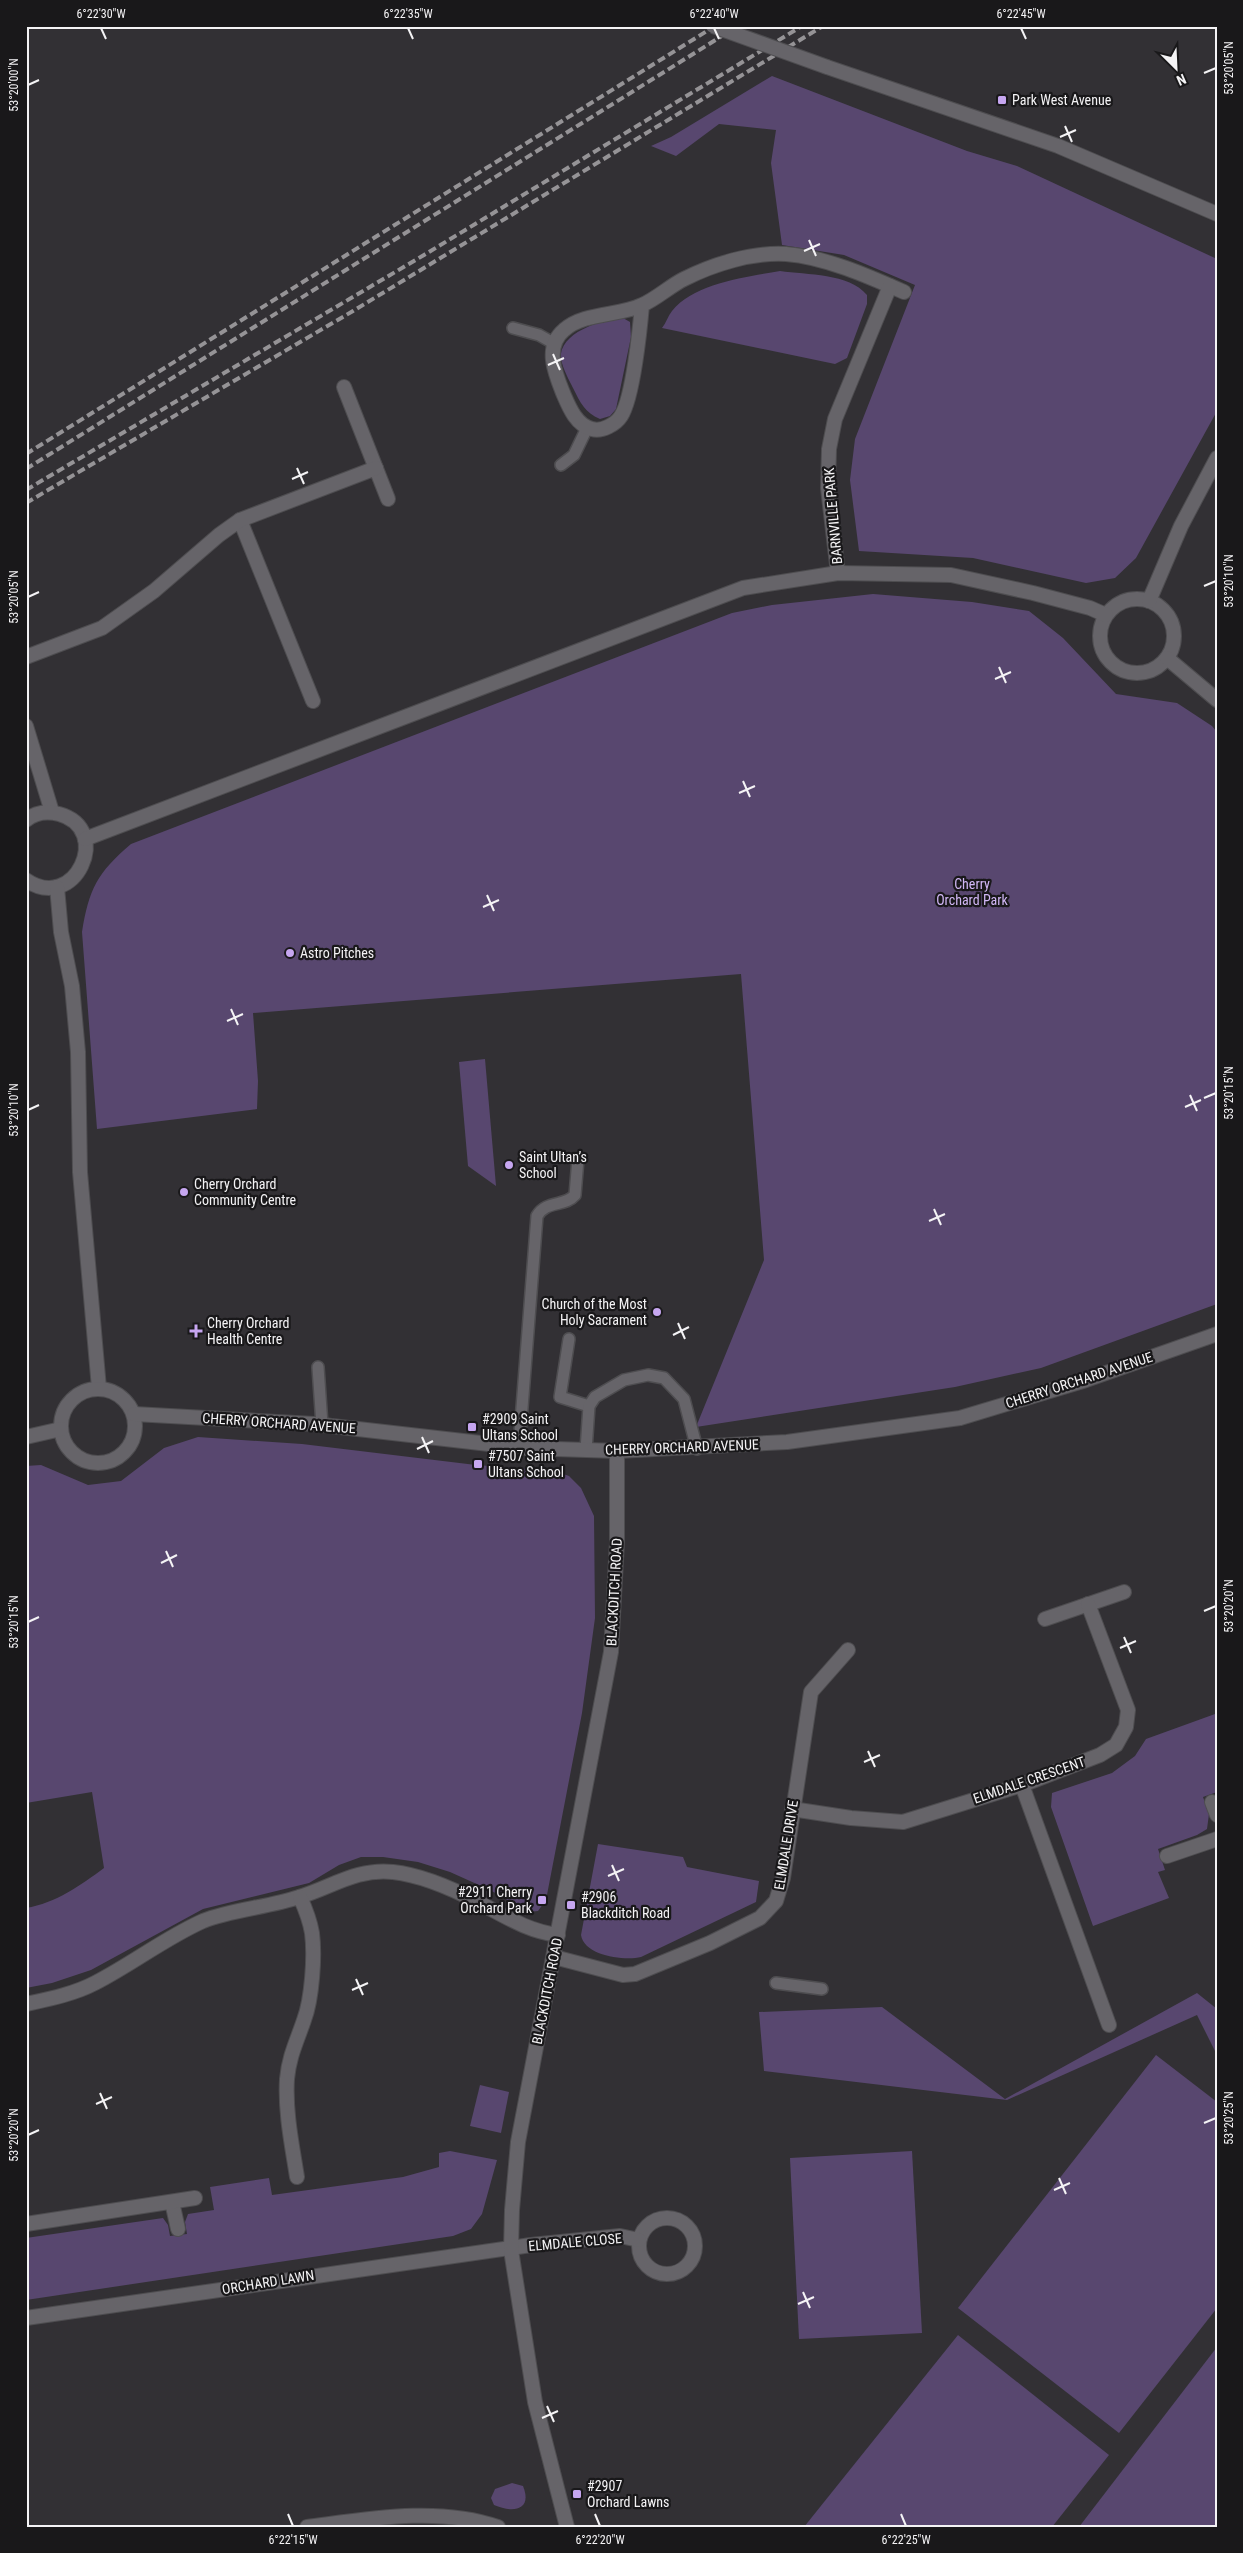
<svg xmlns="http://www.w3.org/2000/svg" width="1243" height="2553" font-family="'Roboto Condensed',sans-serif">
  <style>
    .green { fill: #58476f }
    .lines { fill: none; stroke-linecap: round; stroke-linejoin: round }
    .service-casing { stroke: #4e4d50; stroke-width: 14 }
    .minor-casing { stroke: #4e4d50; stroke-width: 16 }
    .tertiary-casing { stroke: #4e4d50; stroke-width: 16 }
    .service { stroke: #666469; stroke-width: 11 }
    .minor { stroke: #666469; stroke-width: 14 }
    .tertiary { stroke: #666469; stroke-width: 14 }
    .rail { stroke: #959396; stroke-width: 4; stroke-dasharray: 8 4; stroke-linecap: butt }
    .tertiary-bridge-casing { stroke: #4e4d50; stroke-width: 16; stroke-linecap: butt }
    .tertiary-bridge { stroke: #666469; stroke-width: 14 }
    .ticks { fill: none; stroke: #f4f3f5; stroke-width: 2 }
    .poi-dot { fill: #c6a6f0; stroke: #19181a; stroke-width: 2 }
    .labels { text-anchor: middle; stroke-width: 4.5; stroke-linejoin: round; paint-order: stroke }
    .poi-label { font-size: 14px; fill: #f4f3f5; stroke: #19181a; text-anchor: start }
    .street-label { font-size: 14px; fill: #f4f3f5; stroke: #19181a }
    .park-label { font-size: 14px; fill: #d1b7f5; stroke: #19181a }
    .neatline { fill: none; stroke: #f4f3f5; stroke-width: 2 }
    .ticks-label { font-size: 12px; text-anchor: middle; fill: #f4f3f5 }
  </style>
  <rect width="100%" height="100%" fill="#323034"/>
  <!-- green -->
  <g class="green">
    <polygon points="772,76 967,151 1017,166 1217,259 1217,411 1136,558 1115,578 1086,583 973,558 859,551 850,480 855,439 915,285 844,255 782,245 771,163 776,130 719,124 676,156 651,146 671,137"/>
    <path d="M780,271C807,275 849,273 867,295V304L847,358L835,364L662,328C666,323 668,316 672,311C694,283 747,277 780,271Z"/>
    <path d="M623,318L630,322L631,337L616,409L610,416L600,419C585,413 580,402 573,388C569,380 563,369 561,359C558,333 602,319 623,318Z"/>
    <path d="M873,594L972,602L1029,611L1063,638L1116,694L1177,703L1212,726L1217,732V1304L1041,1368L955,1387L696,1427L764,1260L741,974L253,1013L258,1081L257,1109L97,1129L82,932C89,889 97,873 131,844L732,613L772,605Z"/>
    <polygon points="485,1059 496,1186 468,1166 459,1062"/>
    <path d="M198,1437L302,1444L476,1465L555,1471L569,1476L581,1488L594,1516L595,1618L582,1713L546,1900L538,1911L528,1912L490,1890L450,1872L418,1862L383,1857H361L339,1865L309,1883L203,1909L91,1970L52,1983L26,1988V1908C56,1903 81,1885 104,1868L92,1792L26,1803V1466L41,1465L88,1485L121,1481L164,1448Z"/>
    <polygon points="1215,1714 1217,1720 1217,1792 1203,1797 1209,1814 1207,1829 1197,1835 1158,1849 1165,1870 1158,1872 1169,1898 1093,1926 1051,1807 1052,1793 1112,1773 1135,1756 1146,1739"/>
    <path d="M598,1844L683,1857L687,1867L759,1881L756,1902L641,1957C625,1961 584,1956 581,1935Z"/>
    <polygon points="1197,1993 1217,2009 1217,2055 1197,2015 1007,2100 764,2071 759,2012 882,2007 1005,2099"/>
    <polygon points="1156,2055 1217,2102 1217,2308 1119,2433 958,2308"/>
    <polygon points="480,2085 509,2092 501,2133 470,2126"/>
    <polygon points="450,2151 497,2160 482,2214 471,2229 453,2236 26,2300 26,2238 163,2218 168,2225 170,2236 187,2234 185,2222 188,2214 214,2210 210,2187 269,2178 272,2195 403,2177 439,2167 439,2153"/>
    <polygon points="912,2151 922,2333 799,2339 790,2158"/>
    <polygon points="958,2335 1109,2455 1052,2527 804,2527"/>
    <polygon points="1217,2347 1217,2527 1079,2527"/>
    <path d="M512,2483L523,2486C533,2511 512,2513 494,2505L491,2498L495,2489Z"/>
  </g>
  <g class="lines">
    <!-- service casing -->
    <g class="service-casing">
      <g id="service">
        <polyline points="513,328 539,335 555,344"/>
        <polyline points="561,465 574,455 587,428"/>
        <polyline points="569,1339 560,1397 589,1406"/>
        <polyline points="318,1367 322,1425"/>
        <path d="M519,1446L537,1216C546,1200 565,1207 575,1195L578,1159"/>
        <polyline points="586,1450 589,1406 595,1397 624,1380 648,1375 664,1378 684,1399 697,1449"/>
        <polyline points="776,1983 822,1989"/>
      </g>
    </g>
    <!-- minor casing -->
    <g class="minor-casing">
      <g id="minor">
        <path d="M642,305C640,328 633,398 621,416C616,424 602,432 592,429C576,425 569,407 563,393C555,373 544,347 564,330C584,312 620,316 642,305C656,299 670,286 684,279C714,264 752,252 786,254C825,257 868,276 904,292"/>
        <polyline points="344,387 388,499"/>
        <polyline points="240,520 313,701"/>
        <polyline points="838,573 828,488 829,449 835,419 890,286"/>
        <circle cx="1137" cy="636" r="37"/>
        <polyline points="1149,601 1181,526 1217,458"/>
        <polyline points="26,657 102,628 154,591 219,535 240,520 376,468"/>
        <polyline points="1167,658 1217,700"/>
        <polyline points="26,726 52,812"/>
        <path d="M26,820C36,812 47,811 59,814C114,829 75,914 26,880"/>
        <polyline points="85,839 743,588 838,573 951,575 1033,593 1090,608 1106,615"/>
        <polyline points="57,887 61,932 72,986 78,1052 80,1172 99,1388"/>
        <circle cx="98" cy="1426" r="37"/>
        <polyline points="134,1414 314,1424 524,1448 617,1451 787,1442 960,1418 1086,1380 1217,1334"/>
        <polyline points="26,1437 61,1429"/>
        <polyline points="1045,1619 1124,1592"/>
        <polyline points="1022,1785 1109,2025"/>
        <polyline points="1212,1802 1217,1815"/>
        <polyline points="792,1809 851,1818 903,1822 1022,1785 1100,1755 1116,1745 1126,1727 1128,1710 1088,1604"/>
        <polyline points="1167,1856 1217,1839"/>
        <polyline points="554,1957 623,1975 635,1974 710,1943 760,1918 776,1901 783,1878 811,1692 848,1650"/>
        <path d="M26,2004C49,1999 74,1994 95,1983C132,1964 165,1938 203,1921C230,1910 270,1907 299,1897C332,1887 357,1868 393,1872C421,1875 453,1889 478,1902C505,1916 527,1931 558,1935"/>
        <path d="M297,2177C292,2145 285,2112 287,2079C289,2056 297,2041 304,2020C312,1999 315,1956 312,1933C310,1921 305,1908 300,1897"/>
        <polyline points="172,2202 178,2229"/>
        <circle cx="667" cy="2246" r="28"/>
        <polyline points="26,2224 195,2198"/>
        <polyline points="26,2318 531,2245 620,2236 639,2240"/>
        <path d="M307,2527C368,2519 438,2506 498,2527"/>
        <polyline points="567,2527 535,2402 511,2250 512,2210 518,2142 611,1652 617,1542 617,1451"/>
      </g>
    </g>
    <!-- tertiary casing -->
    <g class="tertiary-casing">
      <polyline id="tertiary" points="827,67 1058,146 1217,214"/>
    </g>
    <!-- service -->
    <use href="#service" class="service"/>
    <!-- minor -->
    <use href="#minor" class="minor"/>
    <!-- tertiary -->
    <use href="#tertiary" class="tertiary"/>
    <!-- rail -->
    <g class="rail">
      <polyline points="26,454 715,26"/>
      <polyline points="26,469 738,26"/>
      <polyline points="26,490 424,255 802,26"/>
      <polyline points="26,503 353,311 823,26"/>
    </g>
    <!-- tertiary-bridge casing -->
    <g class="tertiary-bridge-casing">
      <polyline id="tertiary-bridge" points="713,26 827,67"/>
    </g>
    <!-- tertiary-bridge -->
    <use href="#tertiary-bridge" class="tertiary-bridge"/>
  </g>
  <!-- ticks -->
  <path class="ticks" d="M101,28L106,39M408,28L413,39M714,28L719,39M1021,28L1026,39M1204,73L1216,68M28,85L39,80M1065,126L1072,142M1060,137L1076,130M809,240L816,256M804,251L820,244M553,354L560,370M548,365L564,358M297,468L304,484M292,479L308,472M1204,586L1216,581M28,597L39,592M999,667L1006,683M995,679L1011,672M743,781L750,797M739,793L755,786M487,895L494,911M483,907L499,900M231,1009L238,1025M227,1021L243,1014M1190,1095L1197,1111M1204,1098L1216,1093M1185,1107L1201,1100M28,1110L39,1105M934,1209L941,1225M929,1221L945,1214M678,1323L685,1339M673,1335L689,1327M422,1437L429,1453M417,1449L433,1441M166,1551L173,1567M161,1563L177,1555M1204,1611L1216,1606M28,1622L39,1617M1124,1637L1131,1653M1120,1648L1136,1641M868,1751L875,1767M864,1762L880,1755M612,1865L619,1881M608,1876L624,1869M356,1979L363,1995M352,1990L368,1983M100,2093L107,2109M96,2104L112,2097M1204,2123L1216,2118M28,2135L39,2130M1059,2178L1066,2194M1054,2190L1070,2183M803,2292L810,2308M798,2304L814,2297M547,2406L554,2422M542,2418L558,2411M288,2514L293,2526M595,2514L600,2526M901,2514L906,2526"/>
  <!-- markers -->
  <g class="poi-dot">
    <rect x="997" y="95" width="10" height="10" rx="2.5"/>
    <circle cx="290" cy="953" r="5"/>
    <circle cx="509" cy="1165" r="5"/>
    <circle cx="184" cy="1192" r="5"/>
    <circle cx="657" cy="1312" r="5"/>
    <path d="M193.5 1323.5h5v5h5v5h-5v5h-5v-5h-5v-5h5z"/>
    <rect x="467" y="1422" width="10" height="10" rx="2.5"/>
    <rect x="473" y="1459" width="10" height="10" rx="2.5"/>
    <rect x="537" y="1895" width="10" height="10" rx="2.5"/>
    <rect x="566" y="1900" width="10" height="10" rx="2.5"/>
    <rect x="572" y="2489" width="10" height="10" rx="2.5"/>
  </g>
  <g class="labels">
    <!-- poi labels -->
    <g class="poi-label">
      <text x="1012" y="105">Park West Avenue</text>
      <text x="300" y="958">Astro Pitches</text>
      <text x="519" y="1162">Saint Ultan’s<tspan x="519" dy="16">School</tspan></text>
      <text x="194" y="1189">Cherry Orchard<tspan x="194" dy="16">Community Centre</tspan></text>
      <text x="647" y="1309" text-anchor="end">Church of the Most<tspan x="647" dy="16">Holy Sacrament</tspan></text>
      <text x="207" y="1328">Cherry Orchard<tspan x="207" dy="16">Health Centre</tspan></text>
      <text x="482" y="1424">#2909 Saint<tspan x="482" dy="16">Ultans School</tspan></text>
      <text x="488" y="1461">#7507 Saint<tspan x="488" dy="16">Ultans School</tspan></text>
      <text x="532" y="1897" text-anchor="end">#2911 Cherry<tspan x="532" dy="16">Orchard Park</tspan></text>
      <text x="581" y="1902">#2906<tspan x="581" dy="16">Blackditch Road</tspan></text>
      <text x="587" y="2491">#2907<tspan x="587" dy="16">Orchard Lawns</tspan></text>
    </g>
    <!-- street labels -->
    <g class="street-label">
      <text transform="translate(833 516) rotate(-95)" y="5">BARNVILLE PARK</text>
      <text transform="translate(1079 1380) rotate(-18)" y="5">CHERRY ORCHARD AVENUE</text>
      <text transform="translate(279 1423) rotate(4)" y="5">CHERRY ORCHARD AVENUE</text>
      <text transform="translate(682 1447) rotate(-2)" y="5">CHERRY ORCHARD AVENUE</text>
      <text transform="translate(614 1592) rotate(-87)" y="5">BLACKDITCH ROAD</text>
      <text transform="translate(1029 1780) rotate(-19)" y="5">ELMDALE CRESCENT</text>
      <text transform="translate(786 1845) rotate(-81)" y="5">ELMDALE DRIVE</text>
      <text transform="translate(547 1991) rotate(-79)" y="5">BLACKDITCH ROAD</text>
      <text transform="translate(575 2242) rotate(-5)" y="5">ELMDALE CLOSE</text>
      <text transform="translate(268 2282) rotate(-9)" y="5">ORCHARD LAWN</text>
    </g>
    <!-- park labels -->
    <g class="park-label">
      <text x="972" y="889">Cherry<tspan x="972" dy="16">Orchard Park</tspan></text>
    </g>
  </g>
  <!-- border -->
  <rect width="1243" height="2553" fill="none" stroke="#19181a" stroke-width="55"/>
  <!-- north arrow -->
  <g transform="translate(1176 68) rotate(156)" stroke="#19181a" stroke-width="4" paint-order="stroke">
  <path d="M0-4L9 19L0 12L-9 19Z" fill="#f4f3f5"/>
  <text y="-8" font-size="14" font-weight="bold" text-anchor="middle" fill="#f4f3f5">N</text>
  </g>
  <rect x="28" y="28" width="1188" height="2498" class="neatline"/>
  <g class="ticks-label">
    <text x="101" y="18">6°22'30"W</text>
    <text x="408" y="18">6°22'35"W</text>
    <text x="714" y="18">6°22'40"W</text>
    <text x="1021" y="18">6°22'45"W</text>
    <text transform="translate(1229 68) rotate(-90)" y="4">53°20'05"N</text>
    <text transform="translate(14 85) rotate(-90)" y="4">53°20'00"N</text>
    <text transform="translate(1229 581) rotate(-90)" y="4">53°20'10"N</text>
    <text transform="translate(14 597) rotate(-90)" y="4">53°20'05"N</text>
    <text transform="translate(1229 1093) rotate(-90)" y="4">53°20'15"N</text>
    <text transform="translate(14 1110) rotate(-90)" y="4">53°20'10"N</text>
    <text transform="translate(1229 1606) rotate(-90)" y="4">53°20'20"N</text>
    <text transform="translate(14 1622) rotate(-90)" y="4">53°20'15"N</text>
    <text transform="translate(1229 2118) rotate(-90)" y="4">53°20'25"N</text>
    <text transform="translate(14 2135) rotate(-90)" y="4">53°20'20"N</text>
    <text x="293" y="2544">6°22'15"W</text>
    <text x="600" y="2544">6°22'20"W</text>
    <text x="906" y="2544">6°22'25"W</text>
  </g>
</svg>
